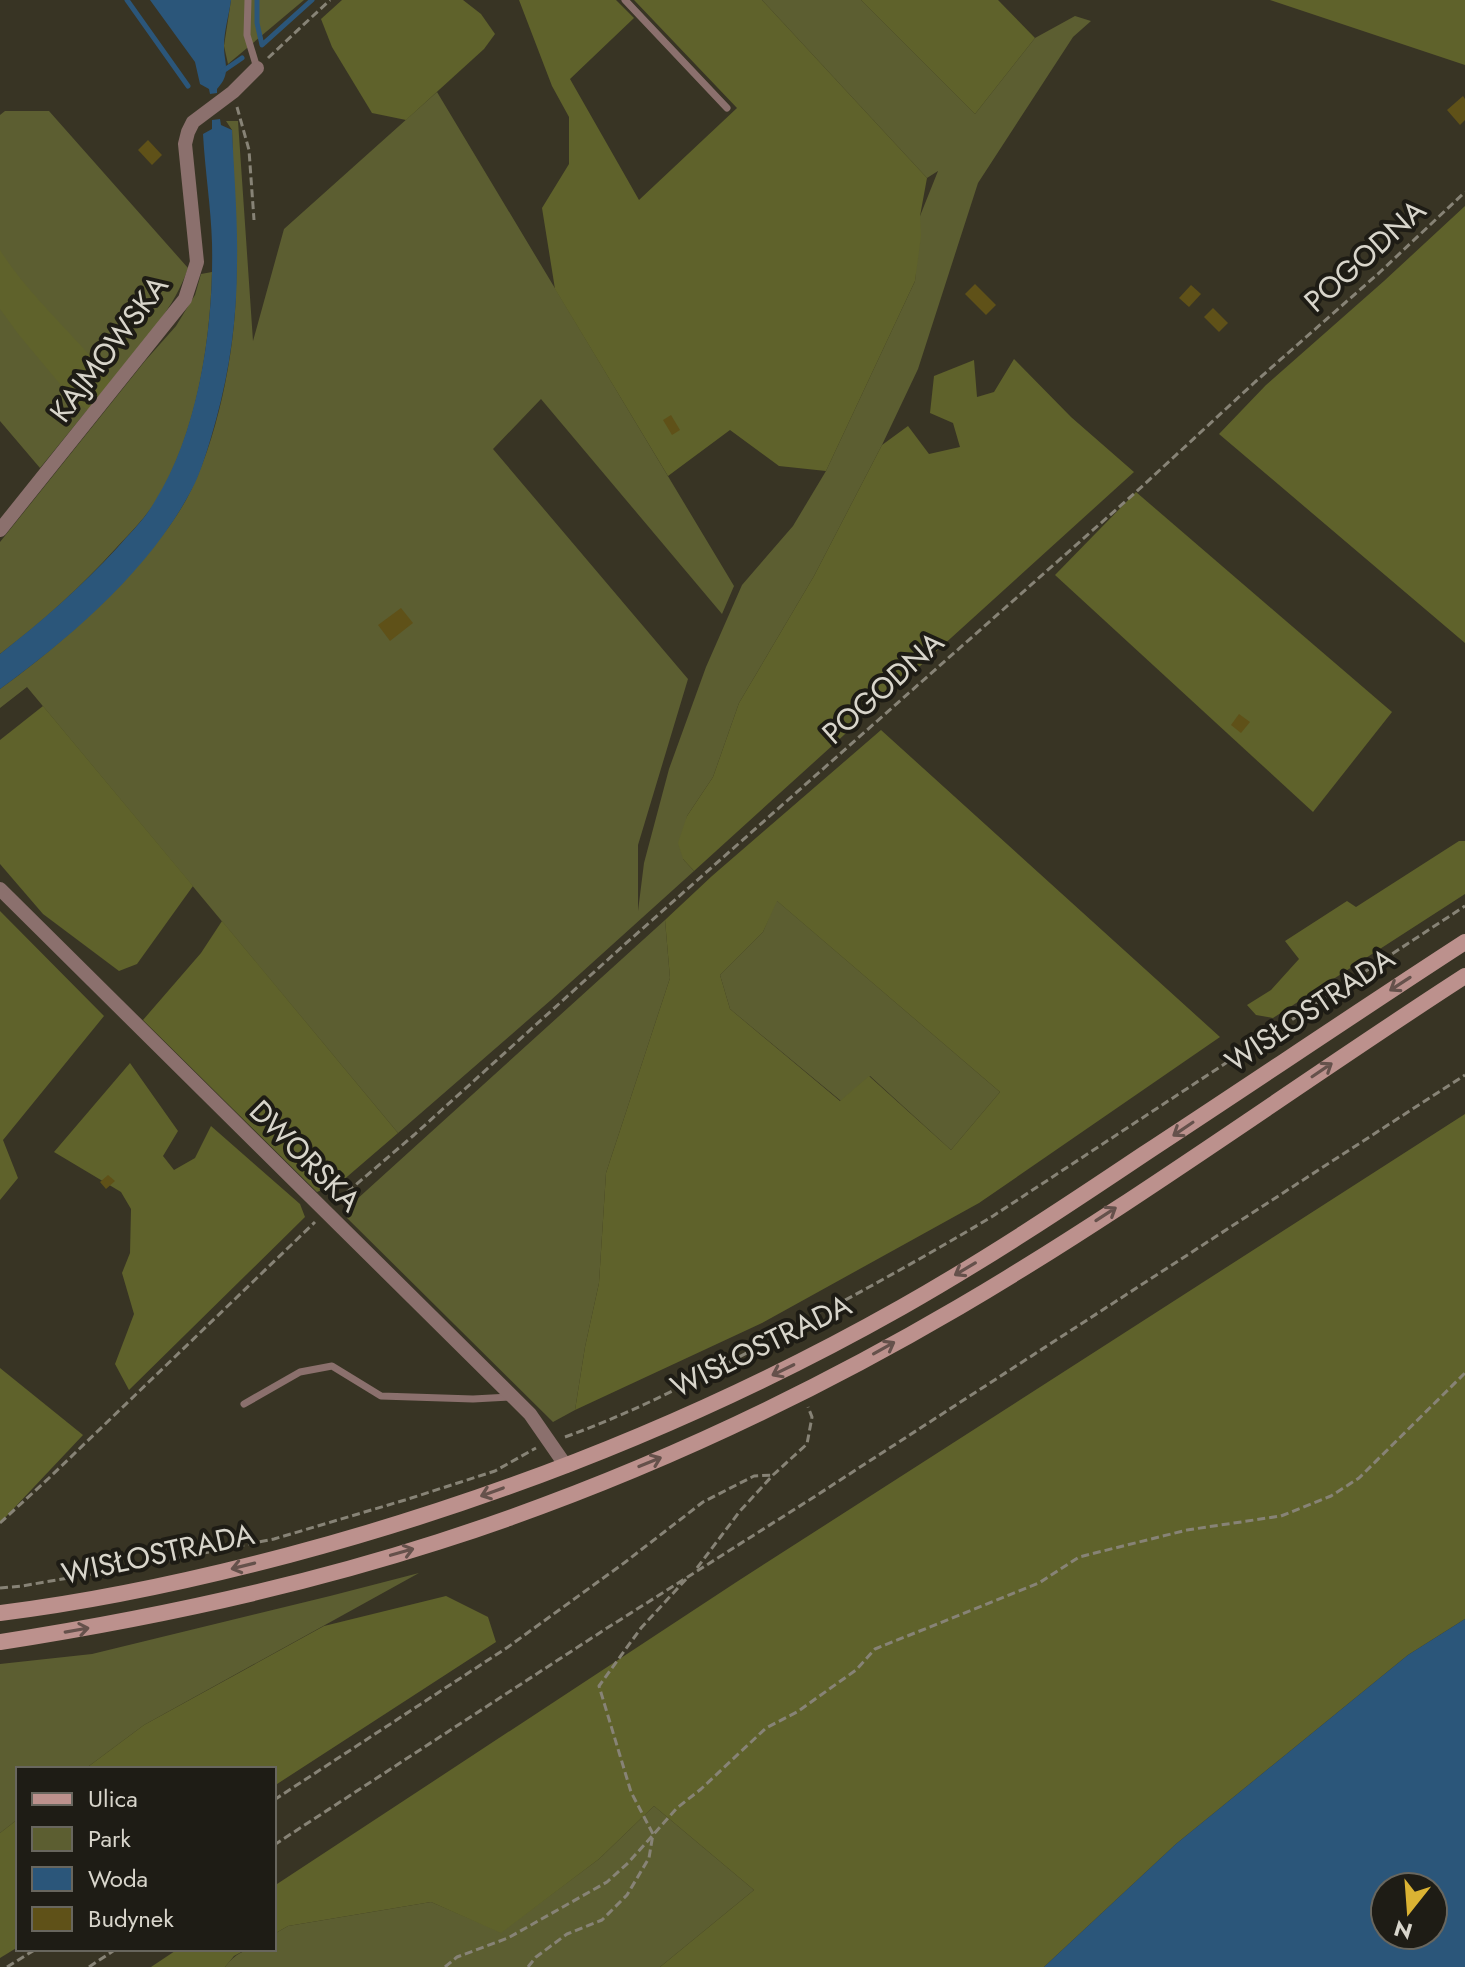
<svg xmlns="http://www.w3.org/2000/svg" width="1465" height="1967" font-family="Jost,sans-serif">
  <style>
    .green { fill: #5c5e31 }
    .forest { fill: #5f622b; fill-rule: evenodd }
    .water { fill: #2b567a; fill-rule: evenodd }
    .lines { fill: none; stroke-linecap: round; stroke-linejoin: round }
    .stream { stroke: #2b567a; stroke-width: 5 }
    .building { fill: #5f5118 }
    .path { stroke: #878376; stroke-width: 3; stroke-dasharray: 8 4; stroke-linecap: butt }
    .lane { stroke: #8b706d; stroke-width: 7 }
    .street { stroke: #8b706d; stroke-width: 14 }
    .secondary { stroke: #bc918d; stroke-width: 16 }
    .oneway { stroke: #65514b }
    .labels { text-anchor: middle; stroke-width: 8; stroke-linejoin: round; paint-order: stroke }
    .street-label { font-size: 30px; fill: #d8d5cb; stroke: #1e1c15 }
  </style>
  <rect width="100%" height="100%" fill="#383424"/>
  <!-- green -->
  <g class="green">
    <polygon points="231,0 304,0 228,64 224,46"/>
    <path d="M762,0H861L975,114L1035,38L1075,16L1091,21L1073,37L978,183L918,369L882,445L814,576L739,703L713,777L687,816L683,859L694,871L551,1000L398,1133L27,687L0,708V689C51,652 98,611 139,563C157,543 173,523 186,500C217,443 235,353 236,288C238,236 233,183 232,130L226,121H238L253,341L284,229L437,92L734,586L722,614L541,399L493,449L688,679L638,845V911L644,863L669,769L706,667L742,585L793,526L826,471L915,281L920,216L938,171L927,178Z"/>
    <path d="M5,111H49L188,268C175,307 145,340 119,371C93,403 66,436 40,468L0,421V115Z"/>
    <path d="M212,272C210,347 196,435 156,501C145,518 131,532 117,547C81,587 42,622 0,654V542L145,361L176,326L195,295L201,274Z"/>
    <polygon points="776,900 1000,1092 951,1150 870,1076 841,1101 730,1009 720,975 763,932"/>
    <polygon points="665,920 670,978 606,1173 599,1283 585,1347 575,1410 553,1422 347,1218 345,1210"/>
    <polygon points="419,1573 144,1725 85,1769 18,1769 18,1819 0,1833 0,1664 92,1654 330,1596"/>
    <path d="M654,1806L754,1890L660,1967H225C241,1947 250,1949 274,1949V1934L288,1926L431,1902L501,1932L599,1859Z"/>
  </g>
  <!-- forest -->
  <g class="forest">
    <polygon points="342,0 463,0 481,14 495,34 484,49 406,120 372,113 332,47 321,19"/>
    <polygon points="519,0 616,0 634,18 570,79 639,200 737,108 634,0 762,0 927,178 920,216 921,236 915,281 826,471 779,466 730,430 668,476 555,289 542,208 569,164 569,117 552,86"/>
    <polygon points="861,0 998,0 1035,38 975,114"/>
    <polygon points="1270,0 1465,0 1465,65"/>
    <polygon points="1465,206 1465,643 1219,434 1266,385 1384,281"/>
    <path d="M0,250C21,284 56,318 83,348C93,360 105,368 110,382L88,410L75,402L19,335L0,309Z"/>
    <polygon points="1014,359 1071,417 1134,472 694,871 683,859 678,843 687,816 713,777 739,703 814,576 882,445 908,426 929,454 960,447 953,423 930,413 934,376 974,360 977,397 994,392"/>
    <polygon points="1136,492 1392,712 1313,812 1055,575"/>
    <polygon points="43,706 193,886 137,964 119,971 43,914 0,864 0,740"/>
    <path d="M881,730L1220,1037L979,1203L762,1323L575,1410L585,1347L599,1283L606,1173L670,978L665,920L712,876ZM777,901L1000,1092L951,1150L869,1076L840,1101L730,1009L720,975L763,932Z"/>
    <polygon points="1459,841 1465,841 1465,894 1273,1018 1256,1015 1247,1005 1271,990 1299,959 1285,941 1347,901 1356,907"/>
    <polygon points="0,911 104,1016 3,1140 18,1178 0,1200"/>
    <polygon points="222,921 398,1133 341,1182 317,1192 143,1020 201,953"/>
    <polygon points="130,1063 178,1131 163,1156 174,1170 195,1158 211,1126 300,1204 305,1217 129,1390 115,1364 134,1314 122,1273 130,1253 131,1209 121,1192 54,1152"/>
    <polygon points="1465,1114 1465,1619 1408,1655 1176,1844 1044,1967 660,1967 754,1890 654,1806 599,1859 501,1933 431,1902 288,1926 274,1934 274,1886 738,1581"/>
    <polygon points="0,1368 83,1435 0,1523"/>
    <polygon points="446,1596 488,1617 496,1642 274,1786 274,1769 85,1769 144,1725 324,1626"/>
    <polygon points="18,1819 18,1947 0,1958 0,1833"/>
    <polygon points="178,1949 247,1949 234,1956 225,1967 151,1967"/>
  </g>
  <!-- water -->
  <g class="water">
    <path d="M150,0H231C229,15 224,31 224,46C224,64 232,73 217,89V93L210,94L209,89L200,84L195,62Z"/>
    <path d="M220,119L221,125L232,130C234,175 238,220 237,264C237,317 230,369 216,420C210,441 204,463 195,483C155,565 73,636 0,689V654C41,622 81,587 117,548C130,533 145,519 155,501C199,431 214,325 212,243C211,207 205,171 203,134L212,129V120Z"/>
    <path d="M1465,1619V1967H1044L1176,1844L1408,1655ZM1433,1887V1935H1385V1887Z"/>
  </g>
  <g class="lines">
    <!-- stream -->
    <g class="stream">
      <polyline points="127,0 188,86"/>
      <polyline points="257,0 257,23 262,45 312,0"/>
      <polyline points="223,71 242,58"/>
    </g>
  </g>
  <!-- building -->
  <g class="building">
    <polygon points="1463,96 1465,99 1465,120 1460,125 1447,110"/>
    <polygon points="148,140 162,155 152,165 138,150"/>
    <polygon points="975,284 996,305 986,315 965,294"/>
    <polygon points="1191,285 1201,294 1189,307 1179,298"/>
    <polygon points="1213,308 1228,323 1219,332 1204,317"/>
    <polygon points="671,415 680,430 672,435 663,420"/>
    <polygon points="401,608 413,623 390,641 378,625"/>
    <polygon points="1239,714 1250,722 1241,733 1231,725"/>
    <polygon points="108,1175 115,1181 106,1189 100,1182"/>
  </g>
  <g class="lines">
    <!-- path -->
    <g class="path">
      <polyline points="268,58 330,0"/>
      <polyline points="237,107 249,150 254,220"/>
      <polyline points="338,1200 414,1135 624,945 1136,492 1255,382 1379,273 1465,192"/>
      <path d="M565,1437C640,1410 710,1373 780,1335C852,1297 923,1258 993,1216L1465,906"/>
      <polyline points="0,1523 49,1478 315,1222"/>
      <polyline points="697,1568 740,1511 773,1475 807,1444 812,1417 808,1407"/>
      <polyline points="0,1588 22,1586 138,1566 274,1539 405,1500 495,1471 536,1448"/>
      <polyline points="274,1800 508,1647 624,1563 703,1502 754,1476 773,1475"/>
      <polyline points="274,1845 604,1630 814,1497 1465,1075"/>
      <polyline points="7,1967 36,1949"/>
      <polyline points="89,1967 116,1949"/>
      <polyline points="445,1967 457,1957 508,1938 607,1882 628,1863 677,1808 701,1789 766,1728 797,1712 856,1670 875,1649 1039,1583 1079,1557 1187,1530 1281,1516 1331,1496 1359,1478 1465,1373"/>
      <polyline points="528,1967 536,1957 567,1934 602,1920 627,1895 649,1858 653,1834 631,1792 599,1686 641,1628 689,1576"/>
    </g>
    <!-- lane -->
    <g class="lane">
      <polyline points="248,0 247,35 257,68"/>
      <polyline points="625,0 727,108"/>
      <polyline points="244,1404 300,1372 332,1366 381,1396 473,1399 510,1397"/>
    </g>
    <!-- street -->
    <g class="street">
      <polyline points="0,530 185,299 197,262 185,144 188,132 193,122 233,92 257,68"/>
      <polyline points="0,889 530,1414 566,1466"/>
    </g>
    <!-- secondary -->
    <g class="secondary">
      <path d="M0,1613C97,1601 194,1580 289,1555C503,1498 709,1416 902,1307C985,1260 1065,1207 1144,1154C1251,1084 1357,1012 1465,942"/>
      <path d="M0,1642C148,1619 295,1588 438,1542C619,1484 795,1403 959,1307C1133,1205 1296,1085 1465,976"/>
    </g>
  </g>
  <!-- one-way arrows -->
  <defs><path id="oneway-shaft" d="M-6 0H5M1.5-3L5.5 0L1.5 3" fill="none" stroke-width="1.6" stroke-linecap="round" stroke-linejoin="round" transform="scale(2)"/></defs>
  <g class="oneway">
    <use href="#oneway-shaft" transform="translate(1400 984) rotate(147)"/>
    <use href="#oneway-shaft" transform="translate(1322 1070) rotate(-34)"/>
    <use href="#oneway-shaft" transform="translate(1183 1129) rotate(146)"/>
    <use href="#oneway-shaft" transform="translate(1106 1214) rotate(-33)"/>
    <use href="#oneway-shaft" transform="translate(965 1269) rotate(149)"/>
    <use href="#oneway-shaft" transform="translate(884 1348) rotate(-29)"/>
    <use href="#oneway-shaft" transform="translate(783 1370) rotate(154)"/>
    <use href="#oneway-shaft" transform="translate(650 1462) rotate(-22)"/>
    <use href="#oneway-shaft" transform="translate(492 1492) rotate(160)"/>
    <use href="#oneway-shaft" transform="translate(402 1552) rotate(-16)"/>
    <use href="#oneway-shaft" transform="translate(243 1566) rotate(166)"/>
    <use href="#oneway-shaft" transform="translate(77 1630) rotate(-10)"/>
  </g>
  <g class="labels">
    <!-- street labels -->
    <g class="street-label">
      <text transform="translate(1365 256) rotate(-42)" y="10">POGODNA</text>
      <text transform="translate(109 349) rotate(-53)" y="10">KAJMOWSKA</text>
      <text transform="translate(883 688) rotate(-42)" y="10">POGODNA</text>
      <text transform="translate(1310 1010) rotate(-34)" y="10">WISŁOSTRADA</text>
      <text transform="translate(305 1156) rotate(45)" y="10">DWORSKA</text>
      <text transform="translate(761 1346) rotate(-26)" y="10">WISŁOSTRADA</text>
      <text transform="translate(158 1554) rotate(-12)" y="10">WISŁOSTRADA</text>
    </g>
  </g>
  <!-- legend -->
  <rect x="16" y="1767" width="260" height="184" fill="#1e1c15" stroke="#68665e" stroke-width="2"/>
  <rect x="32" y="1793" width="40" height="12" fill="#bc918d" stroke="#68665e" stroke-width="2"/>
  <text x="88" y="1807" font-size="24" fill="#d8d5cb">Ulica</text>
  <rect x="32" y="1827" width="40" height="24" fill="#5c5e31" stroke="#68665e" stroke-width="2"/>
  <text x="88" y="1847" font-size="24" fill="#d8d5cb">Park</text>
  <rect x="32" y="1867" width="40" height="24" fill="#2b567a" stroke="#68665e" stroke-width="2"/>
  <text x="88" y="1887" font-size="24" fill="#d8d5cb">Woda</text>
  <rect x="32" y="1907" width="40" height="24" fill="#5f5118" stroke="#68665e" stroke-width="2"/>
  <text x="88" y="1927" font-size="24" fill="#d8d5cb">Budynek</text>
  <!-- north arrow -->
  <g transform="translate(1409 1911) rotate(197)"><circle r="38" fill="#1e1c15" stroke="#68665e" stroke-width="2"/>
  <path d="M0-6L14 30L0 20L-14 30Z" fill="#dbb333"/>
  <text y="-12" font-size="22" font-weight="bold" text-anchor="middle" fill="#d8d5cb">N</text>
  </g>
</svg>
